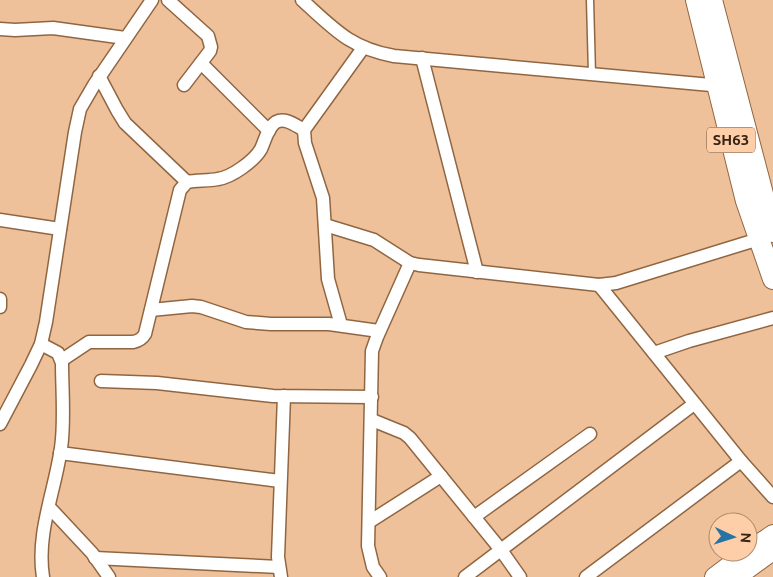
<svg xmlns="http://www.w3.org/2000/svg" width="773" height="577" font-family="Ubuntu,sans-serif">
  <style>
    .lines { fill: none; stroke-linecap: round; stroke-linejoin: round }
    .service-casing { stroke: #906642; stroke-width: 9 }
    .minor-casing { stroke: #906642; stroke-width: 15 }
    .secondary-casing { stroke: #906642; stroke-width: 20 }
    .primary-casing { stroke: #906642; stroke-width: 22 }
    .service { stroke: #fff; stroke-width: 6 }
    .minor { stroke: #fff; stroke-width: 12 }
    .secondary { stroke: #fff; stroke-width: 18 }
    .primary { stroke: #fff; stroke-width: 20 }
    .labels { text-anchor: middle; stroke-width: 4.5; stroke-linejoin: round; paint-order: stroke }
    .shield { fill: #fdcea7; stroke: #715640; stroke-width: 1 }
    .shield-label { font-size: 15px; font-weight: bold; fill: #352314 }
  </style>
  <rect width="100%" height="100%" fill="#efc19a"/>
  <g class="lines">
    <!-- service casing -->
    <g class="service-casing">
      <polyline id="service" points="590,0 592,74"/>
    </g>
    <!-- minor casing -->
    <g class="minor-casing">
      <g id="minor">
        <polyline points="168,0 208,36 211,47 210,51 184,85"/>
        <path d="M302,0C334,29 350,48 394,56L722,86"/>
        <polyline points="0,29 15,30 53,28 125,38"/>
        <polyline points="422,58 477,272"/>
        <polyline points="201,63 269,131"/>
        <polyline points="99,76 117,110 125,123 187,182"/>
        <polyline points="0,220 60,229"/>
        <polyline points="325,225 374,240 410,263 419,265 599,285 616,283 759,239"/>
        <polyline points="599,285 741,461 773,497"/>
        <polyline points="0,299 0,307"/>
        <polyline points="151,310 192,306 201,307 246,322 271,324 329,324 379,331"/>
        <polyline points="341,325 328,279 323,198 305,143 304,130 363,48"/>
        <path d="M41,344L58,353L62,363C62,390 65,422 61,448C55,491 36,533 43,577"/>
        <polyline points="654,353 689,341 773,318"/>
        <path d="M62,360L89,342H133C139,341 142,339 145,334L180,190L187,182C197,180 208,181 218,179C232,177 254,161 261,149C265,140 268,127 276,122C286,117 296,126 304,130"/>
        <polyline points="101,381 157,383 273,396 372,397"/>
        <polyline points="372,420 404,433 410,438 501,550 520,577"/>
        <polyline points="0,424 31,365 41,344 46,322 75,132 80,109 94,85 152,0"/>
        <polyline points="60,453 280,481"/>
        <polyline points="49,507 92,553 109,577"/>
        <polyline points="474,517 590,434"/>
        <polyline points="369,522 441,476"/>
        <polyline points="95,558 279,567"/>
        <polyline points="281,577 278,557 284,396"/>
        <polyline points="380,577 373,567 368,546 372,351 377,337 410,263"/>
        <polyline points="465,577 694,404"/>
        <polyline points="586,577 741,461"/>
      </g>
    </g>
    <!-- secondary casing -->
    <g class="secondary-casing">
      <g id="secondary">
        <polyline points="748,551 773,534"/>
        <polyline points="714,577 747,552"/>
        <polyline points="737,577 773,551"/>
      </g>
    </g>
    <!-- primary casing -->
    <g class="primary-casing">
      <g id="primary">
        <polyline points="696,0 746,201 773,279"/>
        <polyline points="712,0 773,232"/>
      </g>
    </g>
    <!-- service -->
    <use href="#service" class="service"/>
    <!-- minor -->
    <use href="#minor" class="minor"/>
    <!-- secondary -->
    <use href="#secondary" class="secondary"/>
    <!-- primary -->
    <use href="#primary" class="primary"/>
  </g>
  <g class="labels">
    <!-- shield labels -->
    <rect class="shield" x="707" y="127.5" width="48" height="25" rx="4"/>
    <g class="shield-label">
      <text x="731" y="145">SH63</text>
    </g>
  </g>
  <!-- north arrow -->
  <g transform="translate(733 537) rotate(94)"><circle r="24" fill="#fdcea7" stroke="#ad8a6c"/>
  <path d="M0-4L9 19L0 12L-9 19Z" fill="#2674a6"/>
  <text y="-8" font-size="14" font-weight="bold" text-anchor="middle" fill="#352314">N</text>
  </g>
</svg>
